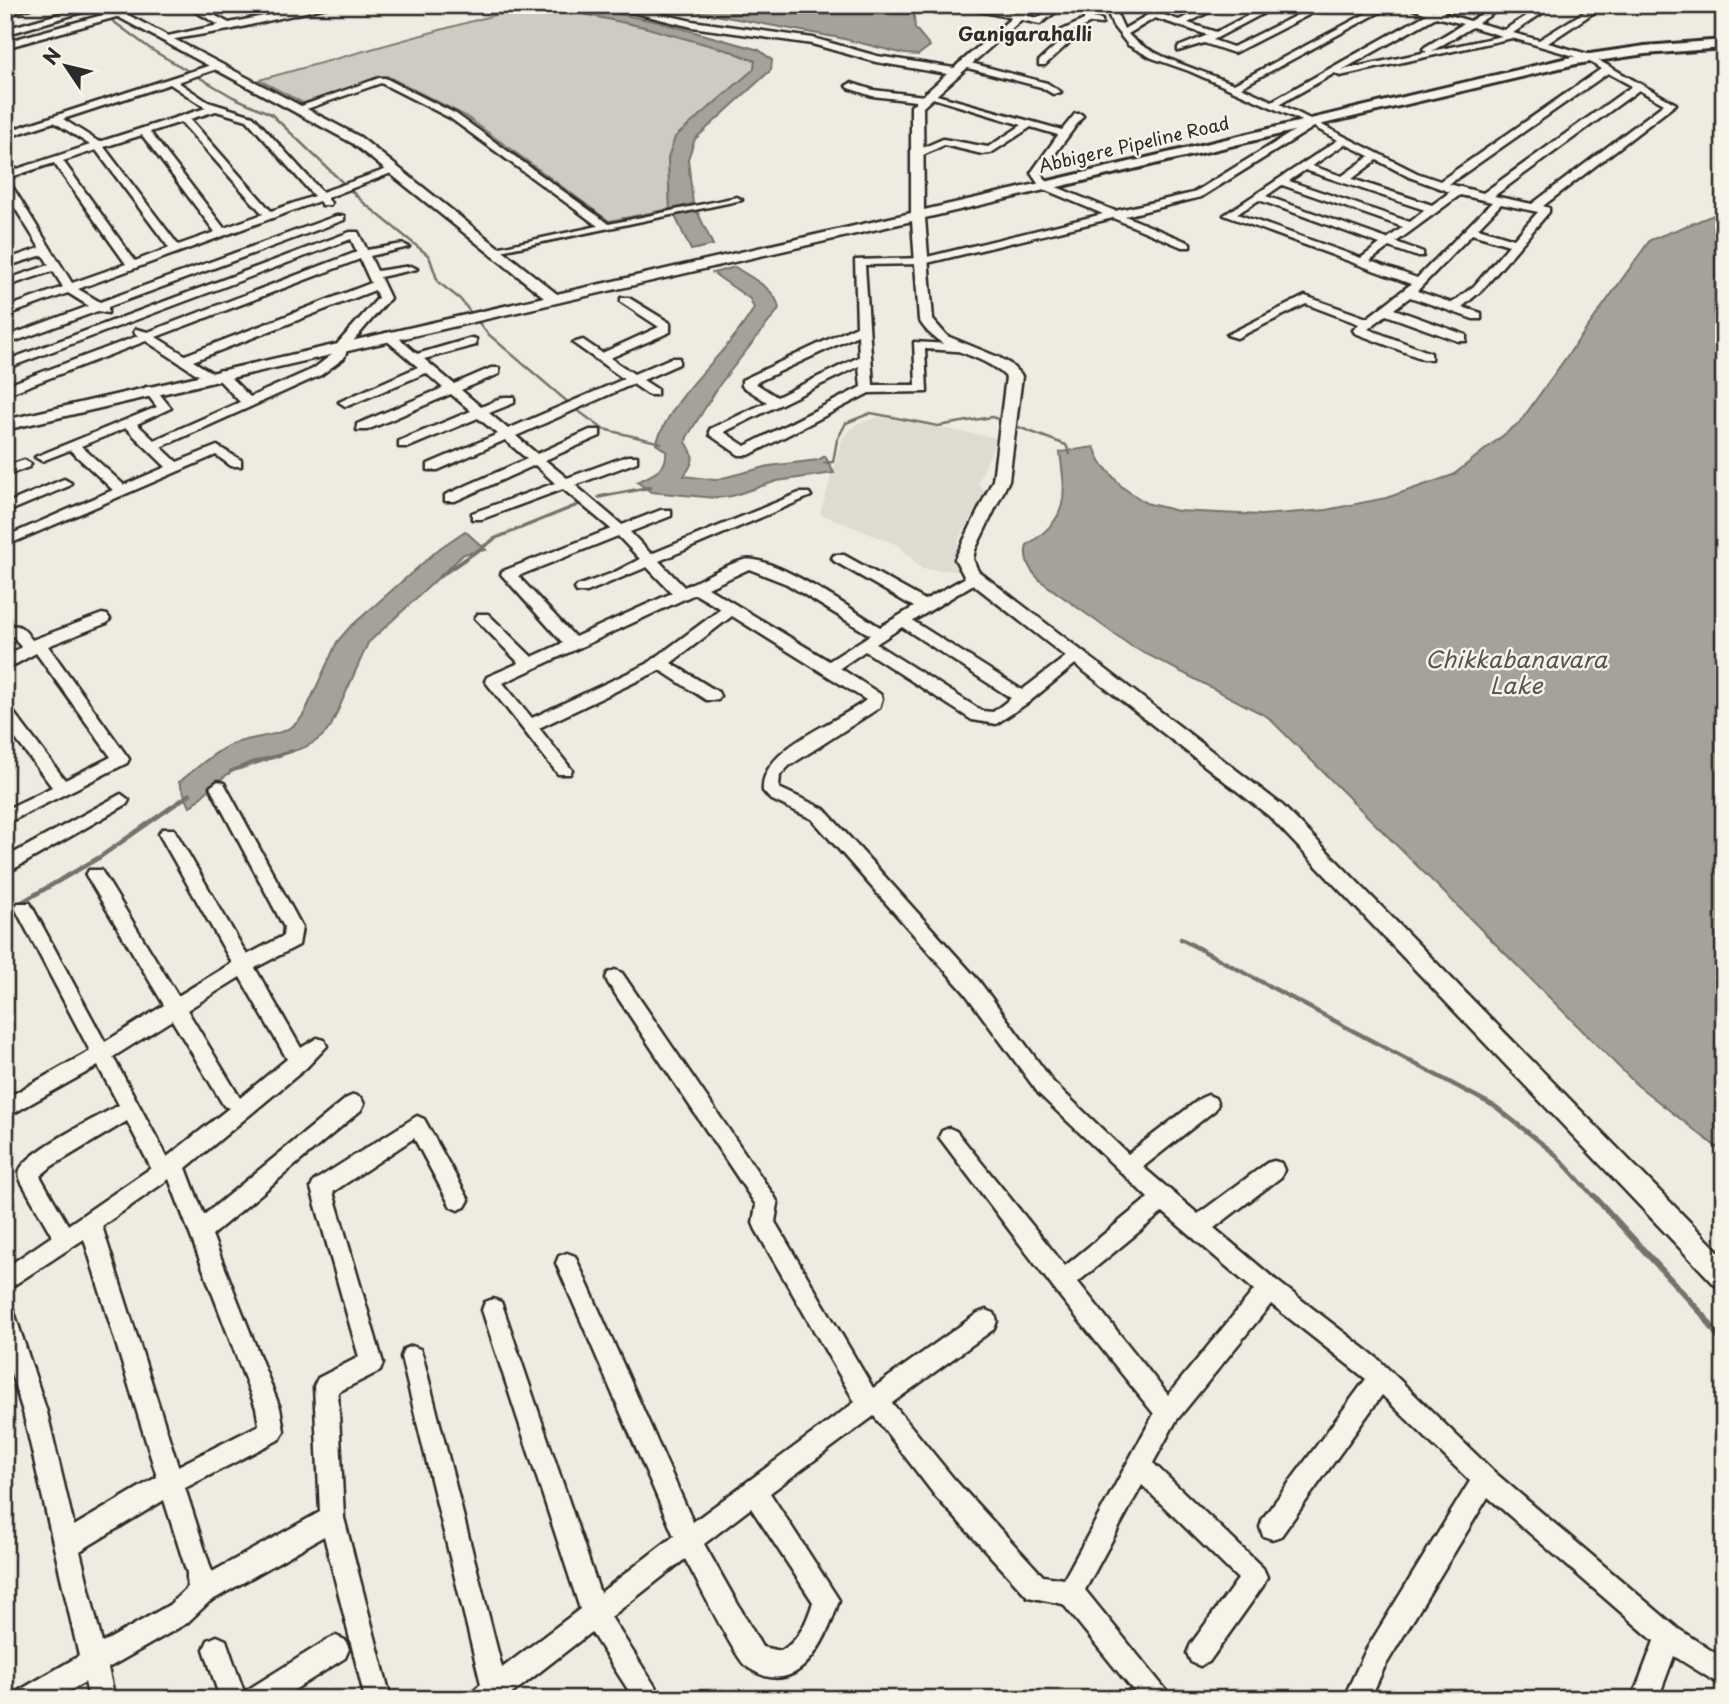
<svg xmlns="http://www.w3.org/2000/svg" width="1729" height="1704" font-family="'Playpen Sans',sans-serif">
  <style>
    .built { fill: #dedbd1 }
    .green { fill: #cfcbc2; stroke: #7d7b76; stroke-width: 2 }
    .water { fill: #a4a29a; stroke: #74726e; stroke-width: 2 }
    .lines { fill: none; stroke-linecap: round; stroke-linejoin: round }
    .stream-far3 { stroke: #74726e; stroke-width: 2.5 }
    .stream-far2 { stroke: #74726e; stroke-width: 3.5 }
    .stream-far1 { stroke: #74726e; stroke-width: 4.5 }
    .stream { stroke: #74726e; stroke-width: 6 }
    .minor-casing { stroke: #2b2b2b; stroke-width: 5 }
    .tertiary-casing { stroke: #2b2b2b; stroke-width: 5 }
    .secondary-casing { stroke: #2b2b2b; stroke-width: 6 }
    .minor { fill: #f7f3e8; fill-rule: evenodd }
    .tertiary { fill: #f7f3e8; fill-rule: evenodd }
    .secondary { fill: #f7f3e8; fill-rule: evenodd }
    .labels { text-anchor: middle; stroke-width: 5; stroke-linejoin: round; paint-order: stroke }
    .far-street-label { font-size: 18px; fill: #2b2b2b; stroke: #f7f3e8 }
    .far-neighbourhood-label { font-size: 19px; font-weight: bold; fill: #2b2b2b; stroke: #f7f3e8 }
    .water-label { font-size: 23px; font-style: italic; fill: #555552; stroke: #f7f3e8 }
  </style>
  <rect width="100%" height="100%" fill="#efebe0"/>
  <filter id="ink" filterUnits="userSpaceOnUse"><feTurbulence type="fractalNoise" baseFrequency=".0143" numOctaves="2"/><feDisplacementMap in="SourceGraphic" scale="14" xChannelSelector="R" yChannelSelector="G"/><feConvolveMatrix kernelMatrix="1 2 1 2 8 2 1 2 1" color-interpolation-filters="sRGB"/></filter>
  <g filter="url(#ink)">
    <!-- built -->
    <polygon class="built" points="879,417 997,438 978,483 985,491 958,541 959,571 922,569 898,545 820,514 843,437 858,423"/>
    <!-- green -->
    <path class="green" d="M516,9C532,10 549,9 565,10C592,13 739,47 755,61L754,69L668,158L670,209L609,221L464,115L387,76L303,103L259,80Z"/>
    <!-- water -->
    <g class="water">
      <polygon points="573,5 659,22 759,50 772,60 771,70 695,139 688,159 693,204 670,209 668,158 675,137 754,69 755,61 733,52 644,27 565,10"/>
      <polygon points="661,5 913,5 915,28 930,46 918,55 905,54 840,38"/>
      <polygon points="696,209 713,245 691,250 674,214"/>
      <path d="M1724,211V1153L1637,1085L1268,717L1131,646L1042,582C1030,571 1023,560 1027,545C1070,518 1066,497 1060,452L1094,447L1101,463L1122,487L1146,503L1178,511L1261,515L1326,510L1386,498L1453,475L1520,422L1650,240Z"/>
      <path d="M735,267C751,278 777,289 779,309L720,384L687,437L686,442C696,457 694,462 684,476L715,480L769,466L818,460L825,456L834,473L777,481L732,496L716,498L651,492L637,482C652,475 668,470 666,451L656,444C675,389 726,357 754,308L750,299L713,273Z"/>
      <path d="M465,531L486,550L464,554L368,643L331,726C310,757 273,751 242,766C222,775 206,793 190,807L179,782C195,770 210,755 228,746C253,733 290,741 305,712L337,642L348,629L440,548Z"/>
    </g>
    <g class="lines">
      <!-- stream-far3 -->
      <g class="stream-far3">
        <polyline points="110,19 152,50 233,97 271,114 364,203 429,256 438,282 460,299 487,333 577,410 603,429 661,443"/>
        <polyline points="824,463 833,462 837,440 846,423 871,413 938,426 992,417 1066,445 1070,454"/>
      </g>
      <!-- stream-far2 -->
      <g class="stream-far2">
        <polyline points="599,497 651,487"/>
        <polyline points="439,577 496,538 580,504"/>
        <polyline points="231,771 292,751"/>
      </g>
      <!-- stream-far1 -->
      <g class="stream-far1">
        <polyline points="5,912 100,857 190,794"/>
        <polyline points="1181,939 1496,1107 1555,1154 1595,1198"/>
      </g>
      <!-- stream -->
      <polyline class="stream" points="1594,1196 1704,1316 1724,1345"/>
      <!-- minor casing -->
      <g class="minor-casing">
        <g id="minor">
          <polygon points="24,5 39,5 5,16 5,10"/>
          <polygon points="91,5 106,5 5,35 5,29"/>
          <polygon points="184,5 195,5 229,23 318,5 336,5 229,30 163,41 163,37 219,25"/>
          <polygon points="952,5 971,5 1038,18 1055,5 1065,5 1040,24"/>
          <polygon points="1085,5 1104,5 1093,8 1093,18 1102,20 1102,24 1091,23 1066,35 1071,37 1071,41 1045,65 1039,65 1039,61 1062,40 1056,37 1056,33 1084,20"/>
          <path d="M1105,5H1113L1124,29L1164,5H1175L1161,14L1179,20L1210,5H1222L1188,23L1216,32L1268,5H1279L1213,40L1233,47L1317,5H1328L1234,53L1204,43L1178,51V47L1208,35L1155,18L1128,34C1146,55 1206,72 1234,84L1382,5H1393L1241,87L1272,101L1427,14L1401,5H1415L1434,10L1443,5H1454L1442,13L1470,21L1495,5H1506L1478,23L1504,30L1544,5H1554L1513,33L1539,40L1595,5H1605L1548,43L1595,56L1596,59L1676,104L1543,206L1549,208V212L1482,290L1462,307L1481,313V319H1473L1410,297L1394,309L1466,335V341H1458L1386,315L1368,329L1431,353V359H1423L1355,333L1353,330L1359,324L1306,304L1237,338L1227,335L1305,296L1367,318L1411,284L1224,215L1338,140L1314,127L1201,197L1125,216L1190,243V247H1182L1113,218L923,264L865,265L873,385H916L914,342L967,345L973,349L971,352L925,349L927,392L869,393L749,455H739L710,435V429L767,402L742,386V380L857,326L855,260L923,258L1103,214L1041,188L1031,173L1058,135L1031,127L991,153L982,154L944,145L921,156H913V152L943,139L988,147L1022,125L926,96V92L1062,130L1075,114H1081L1083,116L1041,173L1049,184L1115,211L1193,193L1307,123L1189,71L1152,58L1128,45L1113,26ZM1436,17L1463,24L1425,47L1423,49L1427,52L1342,70ZM1472,27L1502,36L1432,51ZM1512,38L1585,59L1601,69L1440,181L1417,173L1280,104L1335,73L1340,76ZM1608,73L1632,86L1483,193L1449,184ZM1639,90L1664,104L1532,204L1494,196ZM1345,144L1370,156L1342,176L1312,166ZM1377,160L1409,177L1450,192L1432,205L1352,179ZM1305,170L1425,210L1410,222L1289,181ZM1282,185L1403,227L1387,239L1266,196ZM1460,195L1492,202L1417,278L1370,261L1389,247L1415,256H1423V252L1396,242ZM1259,200L1380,244L1361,258L1237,214ZM1501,204L1538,212L1514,239L1478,228ZM1472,234L1509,245L1474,286L1452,303L1417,291ZM858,335L859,357L777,397L755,383ZM859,366L861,387L745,446L724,432Z"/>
          <polygon points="117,11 120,12 120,16 5,48 5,42"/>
          <polygon points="963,61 1047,83 1061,92 1053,94 1041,87 960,66 958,64"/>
          <path d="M217,63L220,64V68L178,82L208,102L253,116L322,192L390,168L399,170L327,198L331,203L330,205H322L319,201L78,289L100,302L336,216H344V220L108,307V313L98,311L5,345V337L89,306L68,293L5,316V308L63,287L53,271L5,287V280L49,265L43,255L5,267V260L40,248L5,192V180L10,183L72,283L126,264L54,163L5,179V173L90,145L54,122L5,138V132ZM170,84L206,108L99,142L63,119ZM216,111L247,120L314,196L271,211L190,119ZM181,122L263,214L224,228L150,132ZM142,135L215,232L178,245L104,147ZM96,150L169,248L135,261L63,161Z"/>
          <polygon points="379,78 385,78 456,114 609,224 737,197 742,200 491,253 491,249 598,226 450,118 381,83 301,111 293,109"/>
          <polygon points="851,83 873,90 924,96 929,99 924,102 872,96 848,88 846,86"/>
          <path d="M350,232H358L367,250L403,244L409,247L370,256L377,271L411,266L417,269L380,277L390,298L348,347L344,358L321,375L161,447L177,462L217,446L241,460V466H231L216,455L5,546V537L113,490L70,450L42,461L35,457L157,407L144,390L146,387H154L171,408L137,424L154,440L240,402L216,377L206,380L146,341L5,395V386L138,336L134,332L136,329L148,332L357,252L351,239L5,369V361ZM360,259L371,283L185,355L156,337ZM375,290L378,298L338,343L334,353L313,369L250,397L224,371L220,370L214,374L193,361ZM126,428L166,467L124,485L81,446Z"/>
          <path d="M621,298H629L670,323V332L610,358L634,374L671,358H679V364L643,380L657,389V395H649L633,384L516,436L537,454L590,430H600V436L545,460L567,478L627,456H637V462L575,485L622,525L661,510H671V516L630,532L651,554L799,493H809L811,496L659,561L684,587C703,579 724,565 744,560C772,554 854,611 880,627L914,607L834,561L832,558L834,555H844L925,600L975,572L982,577L980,580L913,621L1022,690L1072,652H1082L1085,656L1029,702L996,724L972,720L865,651L840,668L880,694L882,698L879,708L789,766L780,775L779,788L824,809L979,981L1053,1082L1128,1154L1201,1098L1208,1095L1215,1098L1218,1104L1215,1110L1143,1167L1198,1214L1267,1163L1274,1161L1281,1163L1284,1170L1281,1177L1214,1228L1277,1281L1377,1358L1493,1471L1677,1628L1724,1659V1687L1674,1656L1658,1699H1632L1654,1641L1488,1497L1384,1668L1370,1699H1343L1366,1650L1470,1481L1382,1395L1281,1536L1272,1539L1263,1536L1260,1527L1263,1518L1366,1379L1271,1304L1176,1421L1153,1463L1263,1568L1267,1577L1263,1586L1209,1662L1200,1666L1191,1662L1187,1653L1191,1644L1238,1579L1142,1485L1085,1590L1166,1690L1170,1699H1140L1063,1604L1028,1597L936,1497L874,1416L770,1493L839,1600C827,1640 798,1704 746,1666C735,1658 695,1576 685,1559L611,1617L663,1699H634L591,1632L505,1699H470L474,1690L481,1684L401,1357L404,1349L412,1346L420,1349L423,1357L502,1668L580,1609L482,1310L485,1302L493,1299L501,1302L504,1310L600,1593L674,1536L556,1263L559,1256L567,1253L575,1256L693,1522L855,1402L756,1230L753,1223L756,1205L608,983L606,978L608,973L615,970L622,973L774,1196L778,1203L775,1222L873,1388L978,1313L986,1310L994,1313L997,1321L994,1329L892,1403L954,1479L1043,1576L1064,1579L1154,1414L1054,1289L939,1137L942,1131L949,1128L956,1131L1065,1266L1148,1198L1039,1094L965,993L812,819L770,799L763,791C759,748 838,723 866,700L732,616L671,663L718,692L720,696L718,700H706L660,670L539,728L572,770L570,774H558L485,681L487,677L519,663L475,618L478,614H488L532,657L563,643L501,574L503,571L611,529L563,489L482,519H472V513L555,483L535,465L455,501H445V495L527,459L505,440L438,470H428V464L498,434L478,418L409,447H399V441L471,411L451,394L367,430H357V424L443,388L426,373L350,405L345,406L339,402L418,367L385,339V333H393L417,354L472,338L476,339V345L424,359L454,384L491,368H499V374L461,390L481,407L504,397H514V403L489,413L508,429L624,379L573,343L583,340L602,353L659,327L621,302ZM618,536L640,559L613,573L577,586L575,589L577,592H587L647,567L672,593L575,637L518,576ZM749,569L787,584L870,635L829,661L708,588ZM695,594L721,609L647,664L532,718L503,683ZM902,627L1011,698L993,712L982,711L876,644ZM1163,1212L1254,1290L1168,1395L1078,1282ZM751,1508L813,1602C807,1621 799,1641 781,1651L762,1647L704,1544Z"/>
          <polygon points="24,460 31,464 29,467 5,476 5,467"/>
          <polygon points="64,479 71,483 69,486 5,513 5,504"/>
          <path d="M102,614L107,615L110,619L107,623L48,646L129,759L127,763L5,824V810L52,787L5,725V707L11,709L65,780L111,757L36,653L5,670V658L21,647L13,636L5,639V628C20,621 24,630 32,640Z"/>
          <path d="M218,781L224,783L302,927L299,945L255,968L301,1048L317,1038L324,1040L327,1046L306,1068L186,1168L204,1215L347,1098L354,1095L361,1098L364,1104L361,1110L212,1235L280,1408L284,1431L280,1439L185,1488L212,1572L320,1512L314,1386L318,1378L359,1357L311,1188L314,1181L417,1116L424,1119L469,1200L465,1207L458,1210L451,1207L414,1138L333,1192L383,1363L380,1371L338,1392L344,1518L391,1699H365L324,1536L209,1602L187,1623L108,1668L115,1699H89L85,1682L55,1699H16L20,1690L79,1656L23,1412L5,1354V1307L13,1310L16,1318L47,1412L74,1526L157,1477L84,1239L5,1291V1268L52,1236L21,1181C19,1175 18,1171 23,1165C41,1144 93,1120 119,1105L98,1066L5,1118V1099L90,1051L15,908L18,903H30L105,1042L164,1005L86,875L89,870H101L178,996L232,963L159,834L162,829H174L247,955L283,936L284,927L210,787ZM240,977L287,1059L240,1098L187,1010ZM172,1020L224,1106L229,1108L167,1157L113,1057ZM127,1121L151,1168L68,1225L40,1176L52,1166ZM169,1179L256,1408L259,1425L178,1466L102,1226ZM164,1500L187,1573V1588L169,1605L102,1643L80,1551Z"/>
          <polygon points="121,794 129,800 127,804 5,874 5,858"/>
          <polygon points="217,1636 226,1640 245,1695 247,1690 327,1640 336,1636 345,1640 349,1649 345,1658 280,1699 220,1699 204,1649 208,1640"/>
        </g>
      </g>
      <!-- tertiary casing -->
      <g class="tertiary-casing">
        <path id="tertiary" d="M96,5H109L360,137L557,294L911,213V106L947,74L876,62L812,44L692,27L603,5H623L692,21L813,38L877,56L954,68L1026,5H1038L923,107L924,210L1045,182L1051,186L1049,189L925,218L933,320L947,336L998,357L1010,364L1022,376L1009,480L975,550L973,559L978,571L1283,806L1724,1257V1289L1715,1285L1269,816L965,578L955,559L993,480L1006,377C979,350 941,356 919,320L912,221L5,430V420L544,297L352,143Z"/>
      </g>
      <!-- secondary casing -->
      <g class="secondary-casing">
        <polygon id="secondary" points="1724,40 1724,48 1645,54 1576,64 1045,190 1038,186 1045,182 1576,56 1645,46"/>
      </g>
      <!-- minor -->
      <use href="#minor" class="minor"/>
      <!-- tertiary -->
      <use href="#tertiary" class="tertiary"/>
      <!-- secondary -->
      <use href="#secondary" class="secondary"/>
    </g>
  </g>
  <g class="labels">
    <!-- far-street labels -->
    <g class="far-street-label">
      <text transform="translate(1134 145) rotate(-13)" y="6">Abbigere Pipeline Road</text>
    </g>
    <!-- far-neighbourhood labels -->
    <g class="far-neighbourhood-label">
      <text x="1025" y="41">Ganigarahalli</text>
    </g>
    <!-- water labels -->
    <g class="water-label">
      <text x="1516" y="668">Chikkabanavara<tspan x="1516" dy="26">Lake</tspan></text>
    </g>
  </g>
  <!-- margin -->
  <rect width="1729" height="1704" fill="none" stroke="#f7f3e8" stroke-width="28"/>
  <rect x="14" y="14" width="1701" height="1676" fill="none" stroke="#2b2b2b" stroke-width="2.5" filter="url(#ink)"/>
  <!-- north arrow -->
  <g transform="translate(66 66) rotate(305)" stroke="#f7f3e8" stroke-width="5" paint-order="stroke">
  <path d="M0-5L12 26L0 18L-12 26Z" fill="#2b2b2b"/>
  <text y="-10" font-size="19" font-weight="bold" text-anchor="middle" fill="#2b2b2b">N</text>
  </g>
</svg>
